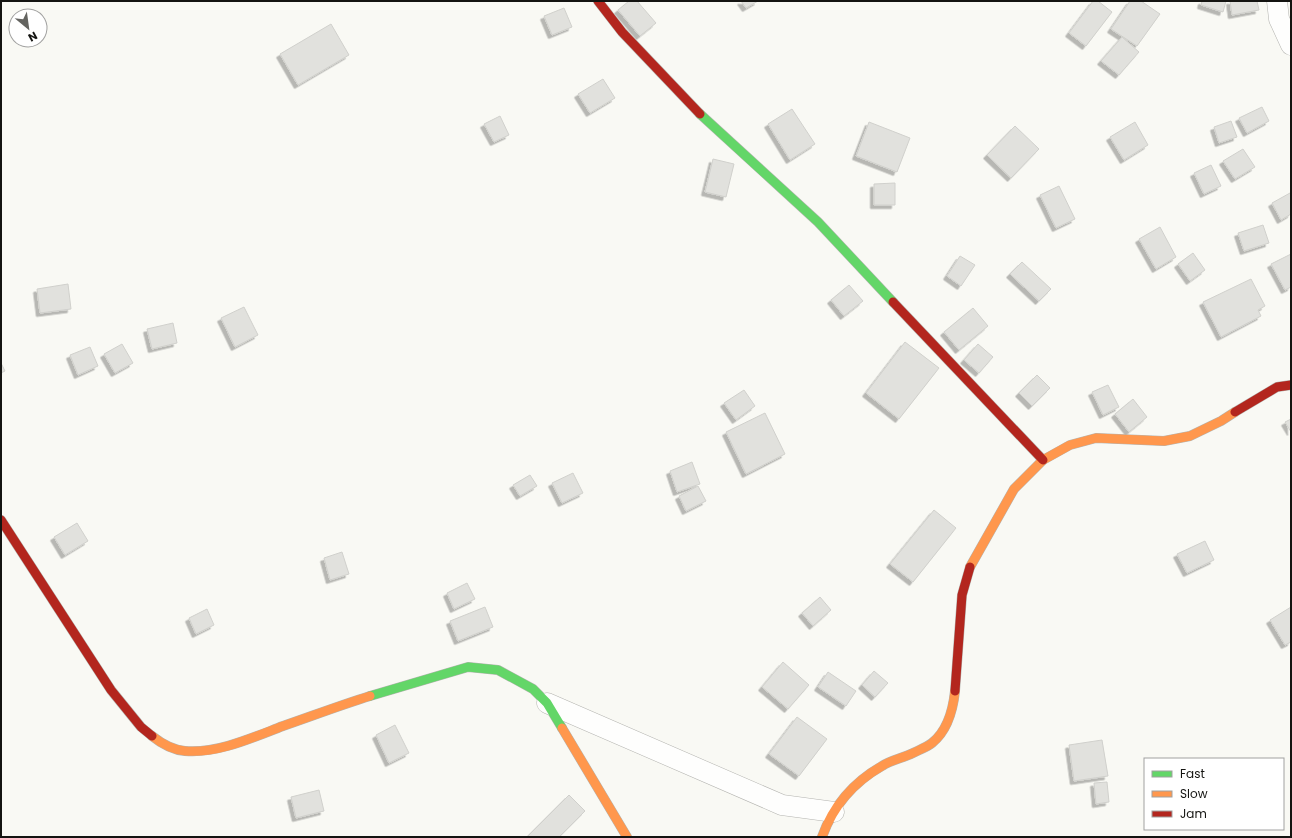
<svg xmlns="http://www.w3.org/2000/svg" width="1292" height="838" font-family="Poppins,sans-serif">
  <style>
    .building { fill: #e1e1dd; stroke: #d0d0cc; filter: url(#shadow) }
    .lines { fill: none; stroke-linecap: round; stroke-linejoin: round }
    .street-casing { stroke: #b4b4b0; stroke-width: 21 }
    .fast-casing { stroke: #b4b4b0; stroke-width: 10 }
    .slow-casing { stroke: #b4b4b0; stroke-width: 10 }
    .jam-casing { stroke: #b4b4b0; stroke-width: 10 }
    .street { stroke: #fefefd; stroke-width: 20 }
    .fast { stroke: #63d668; stroke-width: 9 }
    .slow { stroke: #ff974d; stroke-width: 9 }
    .jam { stroke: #b3261e; stroke-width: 9 }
  </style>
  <defs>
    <filter id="shadow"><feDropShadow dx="-3.5" dy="3.5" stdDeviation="0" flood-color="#0004"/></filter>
  </defs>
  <rect width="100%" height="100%" fill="#f9f9f4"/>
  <!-- building -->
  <g class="building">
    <polygon points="629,1 637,1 656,23 640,36 618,10"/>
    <polygon points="741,1 758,1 746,8"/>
    <polygon points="1093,1 1098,1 1112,12 1086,46 1069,33"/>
    <polygon points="1130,1 1141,1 1160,14 1137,46 1111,29"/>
    <polygon points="1202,1 1226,1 1223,12 1201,5"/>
    <polygon points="1230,1 1257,1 1259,10 1232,15"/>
    <polygon points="564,8 572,27 552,35 544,16"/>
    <polygon points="331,24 349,55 298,85 280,54"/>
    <polygon points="1122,37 1139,52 1119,75 1101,61"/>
    <polygon points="603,79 615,98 590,113 578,94"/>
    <polygon points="1262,107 1269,121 1247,133 1239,118"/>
    <polygon points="792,109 815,144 790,160 768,124"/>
    <polygon points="500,116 509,135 494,142 484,124"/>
    <polygon points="1231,121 1237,137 1219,143 1214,127"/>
    <polygon points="869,122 910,138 897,172 856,156"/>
    <polygon points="1135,122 1148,145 1124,160 1110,137"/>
    <polygon points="1015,126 1039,149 1011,178 987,155"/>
    <polygon points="1243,149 1255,167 1235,179 1223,161"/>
    <polygon points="713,159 734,164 726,197 705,192"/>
    <polygon points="1211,165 1221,186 1204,194 1194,173"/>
    <polygon points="895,183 895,205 874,205 874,184"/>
    <polygon points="1059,186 1075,219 1056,228 1040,195"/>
    <polygon points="1290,193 1291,195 1291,214 1281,220 1272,203"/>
    <polygon points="1263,225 1269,243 1244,251 1238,233"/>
    <polygon points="1160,227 1176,257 1156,269 1139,239"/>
    <polygon points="1193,253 1205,270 1190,281 1178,264"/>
    <polygon points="1291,254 1291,287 1285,290 1271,264"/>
    <polygon points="960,256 975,265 961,286 947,276"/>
    <polygon points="1022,262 1051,289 1039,301 1010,274"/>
    <polygon points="1251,279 1265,306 1258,310 1261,316 1221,337 1203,302"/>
    <polygon points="68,284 71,309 40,313 37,289"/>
    <polygon points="849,285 863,301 844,316 831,300"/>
    <polygon points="244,307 258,335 235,347 221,318"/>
    <polygon points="973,308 988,326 959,350 944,332"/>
    <polygon points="173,323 177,343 152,349 147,329"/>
    <polygon points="905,342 939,368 899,419 866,393"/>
    <polygon points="122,344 133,363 115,373 104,354"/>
    <polygon points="978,344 993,357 979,373 964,360"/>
    <polygon points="90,347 98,366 78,375 70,355"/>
    <polygon points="1,363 5,371 1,373"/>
    <polygon points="1037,375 1050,388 1032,406 1019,393"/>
    <polygon points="1108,385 1119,407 1103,415 1092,392"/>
    <polygon points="744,390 755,406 736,420 724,403"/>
    <polygon points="1133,399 1147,417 1129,432 1115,414"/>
    <polygon points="765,413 785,454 746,474 726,432"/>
    <polygon points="1291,419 1291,432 1285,422"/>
    <polygon points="692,462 700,484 677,492 670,471"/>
    <polygon points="573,473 583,493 562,503 552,483"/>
    <polygon points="530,475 537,486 520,496 513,485"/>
    <polygon points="698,486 706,501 686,511 679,496"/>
    <polygon points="934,510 956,528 913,582 890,564"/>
    <polygon points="77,523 88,541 65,555 54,537"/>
    <polygon points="1205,541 1214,560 1187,573 1177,554"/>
    <polygon points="342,552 349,574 330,580 324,558"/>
    <polygon points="467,583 475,599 454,609 447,593"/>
    <polygon points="820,597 831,610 813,626 802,613"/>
    <polygon points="485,607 493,627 458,641 450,621"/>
    <polygon points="1291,607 1291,642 1285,645 1270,620"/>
    <polygon points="207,609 214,625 196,634 189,618"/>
    <polygon points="783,662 809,685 788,709 762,687"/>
    <polygon points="874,671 888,683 875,697 862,685"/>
    <polygon points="828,672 856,691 846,706 818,687"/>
    <polygon points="797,717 827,739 799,776 769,754"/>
    <polygon points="395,725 409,753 389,763 376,735"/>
    <polygon points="1102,740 1108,776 1074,781 1069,745"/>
    <polygon points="1107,782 1109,802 1096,804 1094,783"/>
    <polygon points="319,790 324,811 296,818 291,797"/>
    <polygon points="569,795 585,811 559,837 527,837"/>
  </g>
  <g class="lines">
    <!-- street casing -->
    <g class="street-casing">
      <g id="street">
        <polyline points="1277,1 1279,19 1291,45"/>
        <polyline points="547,703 782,805 834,812"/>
      </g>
    </g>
    <!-- fast casing -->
    <g class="fast-casing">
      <g id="fast">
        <polyline points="700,114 818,222 893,302"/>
        <polyline points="370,696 468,667 498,670 533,689 547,703 562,728"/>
      </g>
    </g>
    <!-- slow casing -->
    <g class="slow-casing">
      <g id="slow">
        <polyline points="970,567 1014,489 1043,460 1070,445 1096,438 1164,441 1190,436 1221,421 1235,412"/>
        <polyline points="562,728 627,837"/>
        <path d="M152,736C162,744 173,750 185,751C217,754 254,737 283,726C312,716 341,705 370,696"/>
        <path d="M822,837C833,806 854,782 882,766C891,760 903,758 913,753C919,750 927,747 932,743C947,731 953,710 955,691"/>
      </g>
    </g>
    <!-- jam casing -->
    <g class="jam-casing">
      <g id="jam">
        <polyline points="598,1 622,32 700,114"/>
        <polyline points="893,302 1043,460"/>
        <polyline points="1235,412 1277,387 1291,385"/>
        <polyline points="1,520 111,690 141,727 152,736"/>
        <polyline points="955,691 962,595 970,567"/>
      </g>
    </g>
    <!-- street -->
    <use href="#street" class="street"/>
    <!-- fast -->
    <use href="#fast" class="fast"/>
    <!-- slow -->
    <use href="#slow" class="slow"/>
    <!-- jam -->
    <use href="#jam" class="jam"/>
  </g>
  <!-- border -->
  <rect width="1292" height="838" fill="none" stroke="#141411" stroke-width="4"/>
  <!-- legend -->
  <rect x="1144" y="758" width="140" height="72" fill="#ffffff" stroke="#a1a1a0"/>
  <rect x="1152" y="771" width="20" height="6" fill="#63d668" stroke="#a1a1a0"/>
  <text x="1180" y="778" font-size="12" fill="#141411">Fast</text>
  <rect x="1152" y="791" width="20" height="6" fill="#ff974d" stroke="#a1a1a0"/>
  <text x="1180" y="798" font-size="12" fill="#141411">Slow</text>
  <rect x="1152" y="811" width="20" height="6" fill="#b3261e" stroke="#a1a1a0"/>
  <text x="1180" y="818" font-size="12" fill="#141411">Jam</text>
  <!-- north arrow -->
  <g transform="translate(28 28) rotate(151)"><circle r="19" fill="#ffffff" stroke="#a1a1a0"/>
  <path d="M0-3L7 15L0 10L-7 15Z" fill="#646460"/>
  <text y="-6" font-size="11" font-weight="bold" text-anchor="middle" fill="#141411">N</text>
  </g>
</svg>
